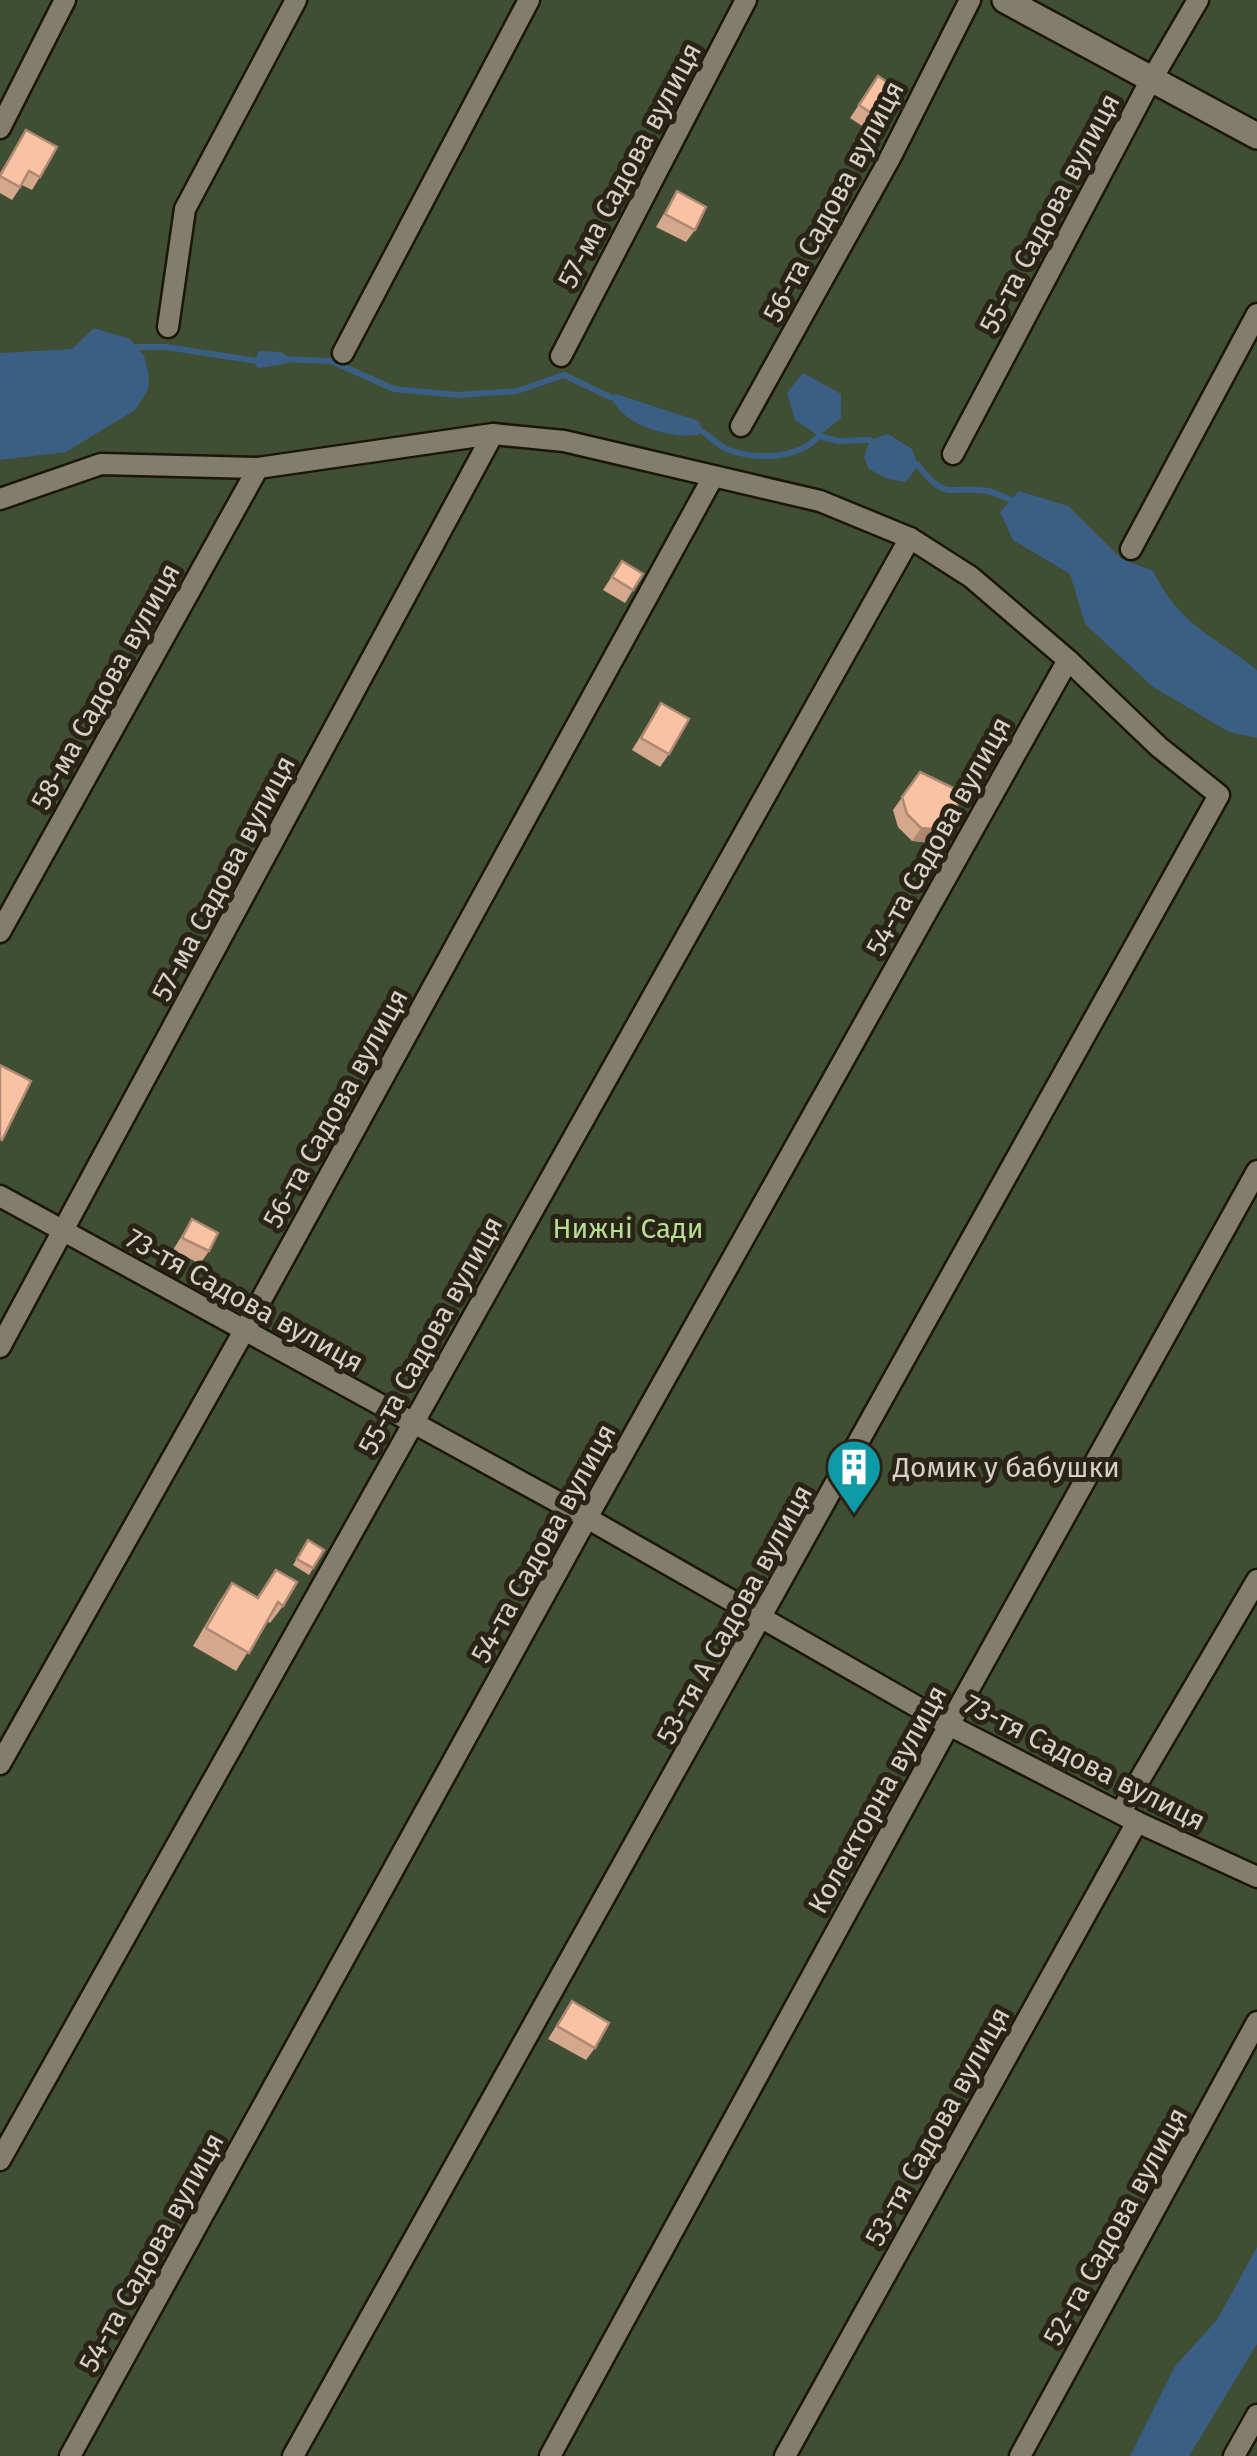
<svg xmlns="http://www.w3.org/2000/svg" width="1257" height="2456" font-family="'Fira Sans',sans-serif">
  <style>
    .green { fill: #404e33 }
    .water { fill: #3b5e85 }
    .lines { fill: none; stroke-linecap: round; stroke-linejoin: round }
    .stream { stroke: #3b5e85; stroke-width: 6 }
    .street-casing { stroke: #1a1608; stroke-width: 25 }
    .secondary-casing { stroke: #1a1608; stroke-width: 30 }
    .street { stroke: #837d6c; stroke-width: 20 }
    .secondary { stroke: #837d6c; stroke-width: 25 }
    .wall { fill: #d5a78c }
    .shaded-wall { fill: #ae8872 }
    .building { fill: #f8c2a3; stroke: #ae8872; stroke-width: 2.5 }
    .labels { text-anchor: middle; stroke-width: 10; stroke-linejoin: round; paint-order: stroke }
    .street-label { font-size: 28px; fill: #d4d1c8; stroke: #292416 }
    .park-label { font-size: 28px; fill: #b7de95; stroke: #292416 }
    .poi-label { font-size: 28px; fill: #d4d1c8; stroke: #292416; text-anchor: start }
  </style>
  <rect width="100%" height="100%" fill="#332e1f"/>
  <!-- green -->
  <rect class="green" x="0" y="0" width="1257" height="2456"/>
  <!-- water -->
  <g class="water">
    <polygon points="94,328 130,339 144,356 149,376 148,390 135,410 66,452 0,460 0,353 72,349"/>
    <polygon points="259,351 282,352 288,358 287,364 258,368 254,362"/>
    <polygon points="803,373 841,394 841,418 819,436 795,420 787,393"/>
    <path d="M616,394L699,421L703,432C690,442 647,430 633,421C624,416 615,405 610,397Z"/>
    <polygon points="888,434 912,449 918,465 906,482 888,479 869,469 864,457 870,440"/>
    <path d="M1019,491L1068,506L1122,559L1153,571C1179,625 1213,635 1257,670V738L1229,732L1152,686L1085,624L1070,574L1013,540L1000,512Z"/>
    <polygon points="1257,2247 1257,2344 1189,2456 1130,2456 1175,2366 1217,2320"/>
  </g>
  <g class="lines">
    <!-- stream -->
    <g class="stream">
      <polyline points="137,347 166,347 258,361"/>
      <polyline points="280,359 331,361 394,389 457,395 517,391 564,375 610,397"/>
      <path d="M703,432C711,437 720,447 729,450C758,460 798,459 819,436L838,441L870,440"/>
      <path d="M918,465C948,504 950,484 988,491C996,493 1004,497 1011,500"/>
    </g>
    <!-- street casing -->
    <g class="street-casing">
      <g id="street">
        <polyline points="0,128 65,0"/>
        <polyline points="168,327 185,209 296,0"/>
        <polyline points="343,353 529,0"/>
        <polyline points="561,356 746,0"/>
        <polyline points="741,426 889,160 970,0"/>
        <polyline points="953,454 1146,89 1198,0"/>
        <polyline points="0,499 101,464 258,468 493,434 564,441 820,501 910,538 971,577 1068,660 1159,747 1219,795 293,2456"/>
        <polyline points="1131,549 1257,314"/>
        <polyline points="0,932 258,468"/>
        <polyline points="0,1196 587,1518 949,1725 1137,1822 1257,1877"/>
        <polyline points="0,1347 493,434"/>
        <polyline points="0,1764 244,1331 713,477"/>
        <polyline points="1120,1813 1257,1580"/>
        <polyline points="0,2160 910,538"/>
        <polyline points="70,2456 587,1518 1068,660"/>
        <polyline points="550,2456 949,1725 1257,1171"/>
        <polyline points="785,2456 1137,1822"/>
        <polyline points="1020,2456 1257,2022"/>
        <polyline points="1234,2456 1257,2415"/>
      </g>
    </g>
    <!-- secondary casing -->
    <g class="secondary-casing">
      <polyline id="secondary" points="1005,0 1257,136"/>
    </g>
    <!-- street -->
    <use href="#street" class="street"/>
    <!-- secondary -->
    <use href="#secondary" class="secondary"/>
  </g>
  <!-- wall -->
  <g class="wall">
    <polygon points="878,76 904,93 876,135 850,118"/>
    <polygon points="26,130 40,177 32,190 22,185 12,200 0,193 0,173"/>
    <polygon points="677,191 695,230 686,242 656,227"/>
    <polygon points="622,561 633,590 625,603 603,590"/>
    <polygon points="661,703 669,754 660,767 632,750"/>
    <polygon points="920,772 934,843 912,841 898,827 893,810"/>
    <polygon points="192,1219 209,1251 200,1264 173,1250"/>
    <polygon points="308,1540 324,1550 309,1575 293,1565"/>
    <polygon points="276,1570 283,1606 270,1623 267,1621 236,1671 193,1646 220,1600 232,1583 257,1597"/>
    <polygon points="572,2001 595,2048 586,2060 548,2039"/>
  </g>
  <!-- shaded-wall -->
  <polygon class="shaded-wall" points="921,828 943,830 934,843 912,841"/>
  <!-- building -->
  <g class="building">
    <polygon points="878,76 904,93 885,122 859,105"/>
    <polygon points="26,130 57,147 40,177 29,171 20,187 0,176"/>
    <polygon points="677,191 706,207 695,230 665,214"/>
    <polygon points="622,561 643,574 633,590 612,577"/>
    <polygon points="661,703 689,719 669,754 641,738"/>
    <polygon points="920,772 964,793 943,830 921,828 907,814 902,797"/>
    <polygon points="0,1065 31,1081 2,1140 0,1139"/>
    <polygon points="192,1219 218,1233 209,1251 182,1238"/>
    <polygon points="308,1540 324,1550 313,1568 297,1559"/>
    <polygon points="276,1570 297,1582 283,1606 278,1602 249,1653 206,1628 232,1583 258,1598"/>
    <polygon points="572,2001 609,2023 595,2048 557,2026"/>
  </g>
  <!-- icons -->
  <defs>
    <g id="building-pin" transform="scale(2.875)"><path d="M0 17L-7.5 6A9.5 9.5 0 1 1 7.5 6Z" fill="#0f9aa8" stroke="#292416"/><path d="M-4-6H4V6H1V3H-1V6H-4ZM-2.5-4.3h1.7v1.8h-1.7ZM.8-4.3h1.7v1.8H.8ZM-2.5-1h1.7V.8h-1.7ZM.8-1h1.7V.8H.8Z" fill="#fff"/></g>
  </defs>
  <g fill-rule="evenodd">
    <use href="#building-pin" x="854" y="1467"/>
  </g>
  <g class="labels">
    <!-- street labels -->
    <g class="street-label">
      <text transform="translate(629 165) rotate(-62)" y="10">57-ма Садова вулиця</text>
      <text transform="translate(833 201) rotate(-62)" y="10">56-та Садова вулиця</text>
      <text transform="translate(1049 213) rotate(-62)" y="10">55-та Садова вулиця</text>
      <text transform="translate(105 686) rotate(-61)" y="10">58-ма Садова вулиця</text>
      <text transform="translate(938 836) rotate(-61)" y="10">54-та Садова вулиця</text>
      <text transform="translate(223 878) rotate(-62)" y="10">57-ма Садова вулиця</text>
      <text transform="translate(335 1108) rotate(-61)" y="10">56-та Садова вулиця</text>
      <text transform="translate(245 1300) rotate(29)" y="10">73-тя Садова вулиця</text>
      <text transform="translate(430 1335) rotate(-61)" y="10">55-та Садова вулиця</text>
      <text transform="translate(543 1543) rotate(-61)" y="10">54-та Садова вулиця</text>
      <text transform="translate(734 1614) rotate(-61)" y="10">53-тя А Садова вулиця</text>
      <text transform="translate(1085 1762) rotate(27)" y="10">73-тя Садова вулиця</text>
      <text transform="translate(877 1799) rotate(-61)" y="10">Колекторна вулиця</text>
      <text transform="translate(937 2126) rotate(-61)" y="10">53-тя Садова вулиця</text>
      <text transform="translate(1115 2226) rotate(-61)" y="10">52-га Садова вулиця</text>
      <text transform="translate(151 2252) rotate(-61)" y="10">54-та Садова вулиця</text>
    </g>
    <!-- park labels -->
    <g class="park-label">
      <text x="628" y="1238">Нижні Сади</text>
    </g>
    <!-- poi labels -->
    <g class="poi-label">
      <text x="893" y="1477">Домик у бабушки</text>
    </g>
  </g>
</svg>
